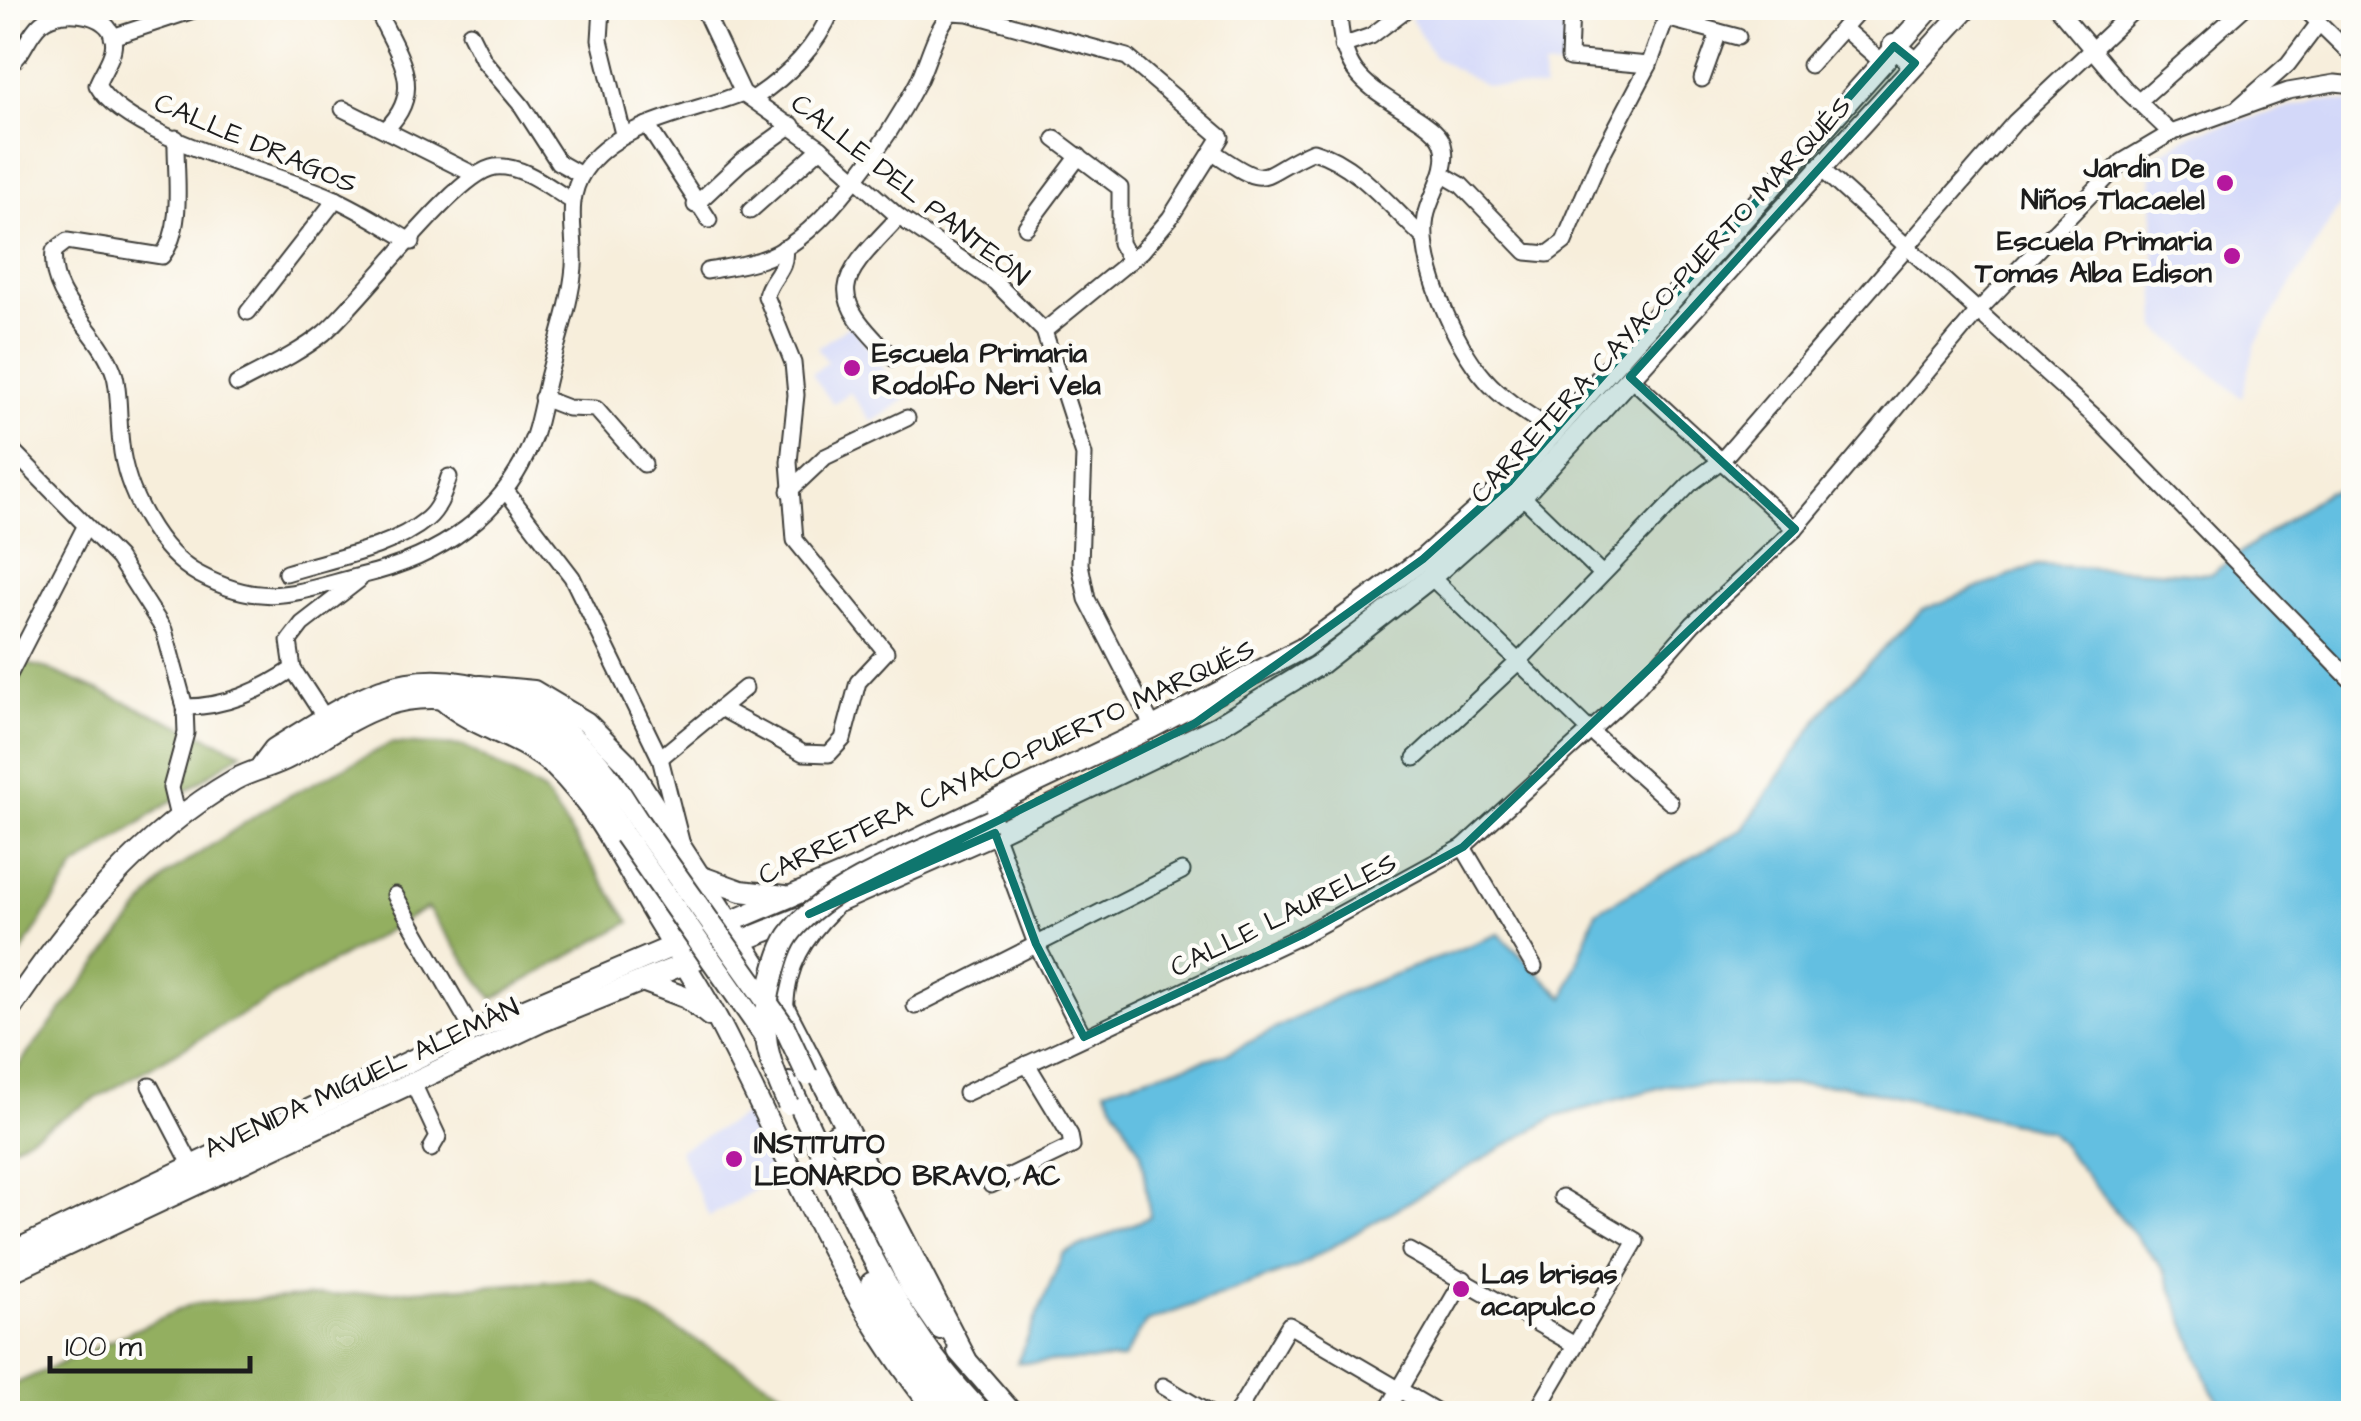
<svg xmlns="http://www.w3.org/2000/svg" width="2361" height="1421" font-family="'Architects Daughter',sans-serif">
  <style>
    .built { fill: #d3d8f9 }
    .forest { fill: #93af61; stroke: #58663e; stroke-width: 2.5 }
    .water { fill: #63bfe1; stroke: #406e7e; stroke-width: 2.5 }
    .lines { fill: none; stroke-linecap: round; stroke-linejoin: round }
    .minor-casing { stroke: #3d3c39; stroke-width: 19 }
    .major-casing { stroke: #3d3c39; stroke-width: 24 }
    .highway-casing { stroke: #3d3c39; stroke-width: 26 }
    .minor { stroke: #fff; stroke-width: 15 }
    .major { stroke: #fff; stroke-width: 20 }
    .highway { stroke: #fff; stroke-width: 22 }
    .major-bridge-casing { stroke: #3d3c39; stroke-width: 24; stroke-linecap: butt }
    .major-bridge { stroke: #fff; stroke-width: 20 }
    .marked { fill: #0f766e; fill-opacity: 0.2; stroke: #0f766e; stroke-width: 8; stroke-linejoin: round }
    .poi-dot { fill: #b5179e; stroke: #fdfcf7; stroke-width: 4 }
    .labels { text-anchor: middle; stroke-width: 9; stroke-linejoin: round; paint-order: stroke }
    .street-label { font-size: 28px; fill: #1c1c1c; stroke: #fdfcf7 }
    .poi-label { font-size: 28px; font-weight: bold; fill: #1c1c1c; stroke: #fdfcf7; text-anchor: start }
  </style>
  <rect width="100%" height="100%" fill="#fdfcf7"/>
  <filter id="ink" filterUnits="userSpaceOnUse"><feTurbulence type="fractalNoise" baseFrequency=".01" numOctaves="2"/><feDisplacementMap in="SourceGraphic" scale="20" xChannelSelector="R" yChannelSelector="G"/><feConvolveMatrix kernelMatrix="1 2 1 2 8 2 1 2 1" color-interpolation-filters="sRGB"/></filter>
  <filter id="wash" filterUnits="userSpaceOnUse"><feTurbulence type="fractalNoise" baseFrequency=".0048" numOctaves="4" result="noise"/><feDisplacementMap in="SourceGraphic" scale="40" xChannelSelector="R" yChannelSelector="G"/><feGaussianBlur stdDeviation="2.25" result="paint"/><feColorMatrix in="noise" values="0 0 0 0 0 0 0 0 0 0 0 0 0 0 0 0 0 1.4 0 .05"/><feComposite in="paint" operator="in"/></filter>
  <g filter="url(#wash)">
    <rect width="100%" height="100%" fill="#f7eedb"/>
    <!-- built -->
    <g class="built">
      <polygon points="1419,8 1568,8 1567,67 1543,68 1544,89 1485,85 1434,57 1411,19"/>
      <polygon points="2319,100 2353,103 2353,184 2256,343 2242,398 2157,328 2151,158 2195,133"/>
      <polygon points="851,324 906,399 872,422 850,392 833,404 812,374 828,362 817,348"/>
      <polygon points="754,1110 790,1169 709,1217 679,1150"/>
    </g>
    <!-- forest -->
    <g class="forest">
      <polygon points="8,659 48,669 242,752 75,868 8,973"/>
      <polygon points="392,743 464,746 544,792 630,922 493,999 427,908 8,1149 8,1079 167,875 273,804"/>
      <polygon points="592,1279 819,1413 8,1413 8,1387 192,1304"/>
    </g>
    <!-- water -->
    <polygon class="water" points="2353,489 2353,1413 2229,1413 2211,1390 2165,1272 2050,1131 1843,1085 1669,1085 1555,1117 1297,1267 1146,1322 1123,1359 1017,1363 1063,1254 1150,1217 1141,1153 1105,1089 1228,1053 1343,994 1499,934 1564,998 1596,912 1743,829 1830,702 1922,610 2037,565 2211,574 2326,492"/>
  </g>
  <g filter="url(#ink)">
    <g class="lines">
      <!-- minor casing -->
      <g class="minor-casing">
        <g id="minor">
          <path d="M376,8C396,53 428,88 386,129"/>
          <polyline points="602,8 600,40 623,134"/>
          <polyline points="703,8 743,93 821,148 899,217 995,282 1044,331 1084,455 1080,564 1087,599 1153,727"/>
          <path d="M1339,8C1340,80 1370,86 1423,122C1430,127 1440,134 1443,144C1451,170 1430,194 1426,217C1418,262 1455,346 1485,379C1503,400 1529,415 1552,430"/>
          <polyline points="1571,8 1569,58 1649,65"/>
          <polyline points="2057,8 2127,91 2171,133"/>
          <polyline points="2304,8 2354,57"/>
          <polyline points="1666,18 1738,37"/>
          <polyline points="1843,28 1881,61"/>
          <polyline points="470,33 484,61 522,106 558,162 581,175"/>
          <polyline points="112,37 200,8"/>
          <polyline points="1342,46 1371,36 1408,8"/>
          <polyline points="1810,65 1861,8"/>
          <path d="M8,66C24,55 27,35 41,23C62,5 120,13 113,49C111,61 101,74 97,85C125,137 274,172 331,197C359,209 386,227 412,242"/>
          <polyline points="1702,79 1719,32"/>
          <path d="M753,99C789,75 816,48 833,8"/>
          <polyline points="2139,101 2244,8"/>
          <polyline points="2239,107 2288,64 2319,23"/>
          <polyline points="343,109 473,174"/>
          <polyline points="647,125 709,220"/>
          <path d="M176,138C175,173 185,227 162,256L67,241L54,251C48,302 101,329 115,376C120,396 118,423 121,444C125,489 158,553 200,575C264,609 296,592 360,576C438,558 506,515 534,436C541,415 544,391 550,370C559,336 571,301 574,267C576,233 564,201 584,171C617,122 690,114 743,93"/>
          <polyline points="1055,139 1120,188 1120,243 1130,261"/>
          <path d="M1212,151C1272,193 1256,175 1313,151C1356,163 1391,207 1423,237"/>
          <polyline points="1818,166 2096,418 2354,683"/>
          <polyline points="1442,174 1461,185 1526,252 1548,254 1564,242 1600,158 1649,65 1670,8"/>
          <polyline points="695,205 741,162 792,125"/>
          <polyline points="750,211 821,148"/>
          <polyline points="1026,227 1079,156"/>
          <path d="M707,271C727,267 749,265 768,257C825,234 890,136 918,82C929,59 934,32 951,12L968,13L1127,57L1221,137L1170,218L1142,251L1044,331"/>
          <polyline points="248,312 336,199"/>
          <path d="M893,358C824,291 837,282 899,217"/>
          <polyline points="1630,377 1795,529"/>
          <path d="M237,384C267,368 298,354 324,333C363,300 456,172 495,167C522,164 550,188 572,201"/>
          <polyline points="542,398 568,408 596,409 644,464"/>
          <polyline points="8,446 118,558 164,630 185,707 186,733 171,788 178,817"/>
          <polyline points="506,491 572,577 660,758 681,841"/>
          <polyline points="789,491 825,457 907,418"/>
          <polyline points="1522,496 1602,574"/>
          <path d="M286,573C330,559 391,549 427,519C440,508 444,492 449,477"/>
          <polyline points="1431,577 1588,729 1670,802"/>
          <polyline points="8,677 85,527"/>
          <path d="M185,707C225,707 260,691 293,669"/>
          <path d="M720,708L803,753L829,754L843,739L858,682L886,652L795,540L789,462L796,395L793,363L766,296C770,277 788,270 784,248"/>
          <polyline points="325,718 293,669 289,641 302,624 359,580"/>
          <polyline points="660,758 745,688"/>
          <polyline points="1415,758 1518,662 1690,484 1722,460 2015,122 2136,8"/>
          <polyline points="995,833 1036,944 1084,1037"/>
          <polyline points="1463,847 1534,967"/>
          <polyline points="395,895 473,1031"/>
          <polyline points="915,1006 1182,871"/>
          <polyline points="412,1081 438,1137 431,1149"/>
          <polyline points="150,1086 193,1168"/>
          <polyline points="966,1093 1302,935 1463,847 1635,690 1693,624 1795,529 1979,310 2122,162 2171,133 2288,91 2335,83 2354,85"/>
          <polyline points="991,1185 1072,1146 1070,1135 1027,1064"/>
          <polyline points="1410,1251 1575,1345"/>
          <polyline points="1163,1386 1210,1414"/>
          <polyline points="1236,1414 1289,1325 1441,1414"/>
          <polyline points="1385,1414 1464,1279"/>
          <polyline points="1535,1414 1636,1241 1562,1197"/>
        </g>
      </g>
      <!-- major casing -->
      <g class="major-casing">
        <g id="major">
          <polyline points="480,686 534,691 586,722 627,763 783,1006 966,1359"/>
          <path d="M444,701C476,729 521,736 554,766C595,805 624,863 652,911C674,948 698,984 719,1022C789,1156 841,1296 938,1414"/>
          <path d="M262,765L274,749C309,728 343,704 381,690C459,662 542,702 595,759C612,777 625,801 639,822"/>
          <polyline points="702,877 741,891 785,896"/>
          <polyline points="642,981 687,998 710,1016"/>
          <path d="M783,1006C785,964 802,937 831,908"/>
          <path d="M8,1013C69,922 138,836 234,780C252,770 272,767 290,757C321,740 349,718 383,706C453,682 536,717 582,771C598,790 610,814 624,835"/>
          <path d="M789,1083C844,1197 891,1323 983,1414"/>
          <polyline points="836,1134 911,1287 940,1329"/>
          <polyline points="8,1254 473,1031 855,869 1153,727 1303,648 1423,559 1509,482 1931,8"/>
          <polyline points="8,1273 543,1021 838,902 995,833 1218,726 1320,664 1431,577 1522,496 1967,8"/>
          <polyline points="871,1283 936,1390 958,1414"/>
          <polyline points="958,1351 1013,1414"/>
        </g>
      </g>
      <!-- highway casing -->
      <g class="highway-casing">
        <polyline id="highway" points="1894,46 1915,63"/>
      </g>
      <!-- minor -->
      <use href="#minor" class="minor"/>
      <!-- major -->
      <use href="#major" class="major"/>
      <!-- highway -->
      <use href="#highway" class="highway"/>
      <!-- major-bridge casing -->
      <g class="major-bridge-casing">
        <g id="major-bridge">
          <polyline points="639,822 784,1026 807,1075"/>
          <polyline points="624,835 766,1038"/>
          <path d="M788,1104C766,1057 759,1031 772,980C776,964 781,944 792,931C833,880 932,848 991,820"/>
        </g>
      </g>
      <!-- major-bridge -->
      <use href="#major-bridge" class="major-bridge"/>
    </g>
  </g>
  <!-- marked area -->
  <path class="marked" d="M1894,46L1915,63L1630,377L1795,529L1463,847L1302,935L1084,1037L1036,944L995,833L809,914L1194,724L1423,559L1509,482Z"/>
  <!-- markers -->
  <g class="poi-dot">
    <circle cx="2225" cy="183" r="10"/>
    <circle cx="2232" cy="256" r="10"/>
    <circle cx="852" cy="368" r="10"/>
    <circle cx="734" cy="1159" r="10"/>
    <circle cx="1461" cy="1289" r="10"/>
  </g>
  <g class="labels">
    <!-- street labels -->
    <g class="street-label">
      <text transform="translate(256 142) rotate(23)" y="10">CALLE DRAGOS</text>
      <text transform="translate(911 189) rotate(38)" y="10">CALLE DEL PANTEÓN</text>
      <text transform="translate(1660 299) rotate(-47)" y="10">CARRETERA CAYACO-PUERTO MARQUÉS</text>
      <text transform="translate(1006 761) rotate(-25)" y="10">CARRETERA CAYACO-PUERTO MARQUÉS</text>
      <text transform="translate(1283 914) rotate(-26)" y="10">CALLE LAURELES</text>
      <text transform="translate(361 1077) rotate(-25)" y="10">AVENIDA MIGUEL ALEMÁN</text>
    </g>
    <!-- poi labels -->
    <g class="poi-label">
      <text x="2205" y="177" text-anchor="end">Jardin De<tspan x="2205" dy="32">Niños Tlacaelel</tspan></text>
      <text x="2212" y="250" text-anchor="end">Escuela Primaria<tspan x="2212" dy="32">Tomas Alba Edison</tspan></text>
      <text x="872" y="362">Escuela Primaria<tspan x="872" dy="32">Rodolfo Neri Vela</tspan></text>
      <text x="754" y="1153">INSTITUTO<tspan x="754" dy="32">LEONARDO BRAVO, AC</tspan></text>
      <text x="1481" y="1283">Las brisas<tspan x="1481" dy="32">acapulco</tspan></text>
    </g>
  </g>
  <!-- margin -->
  <rect width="2361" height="1421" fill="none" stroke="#fdfcf7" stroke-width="40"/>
  <!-- scale -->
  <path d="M50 1356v15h200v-15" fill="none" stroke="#1c1c1c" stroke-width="5"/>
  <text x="65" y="1356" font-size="30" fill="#1c1c1c" stroke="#fdfcf7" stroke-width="8" paint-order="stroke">100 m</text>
</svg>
